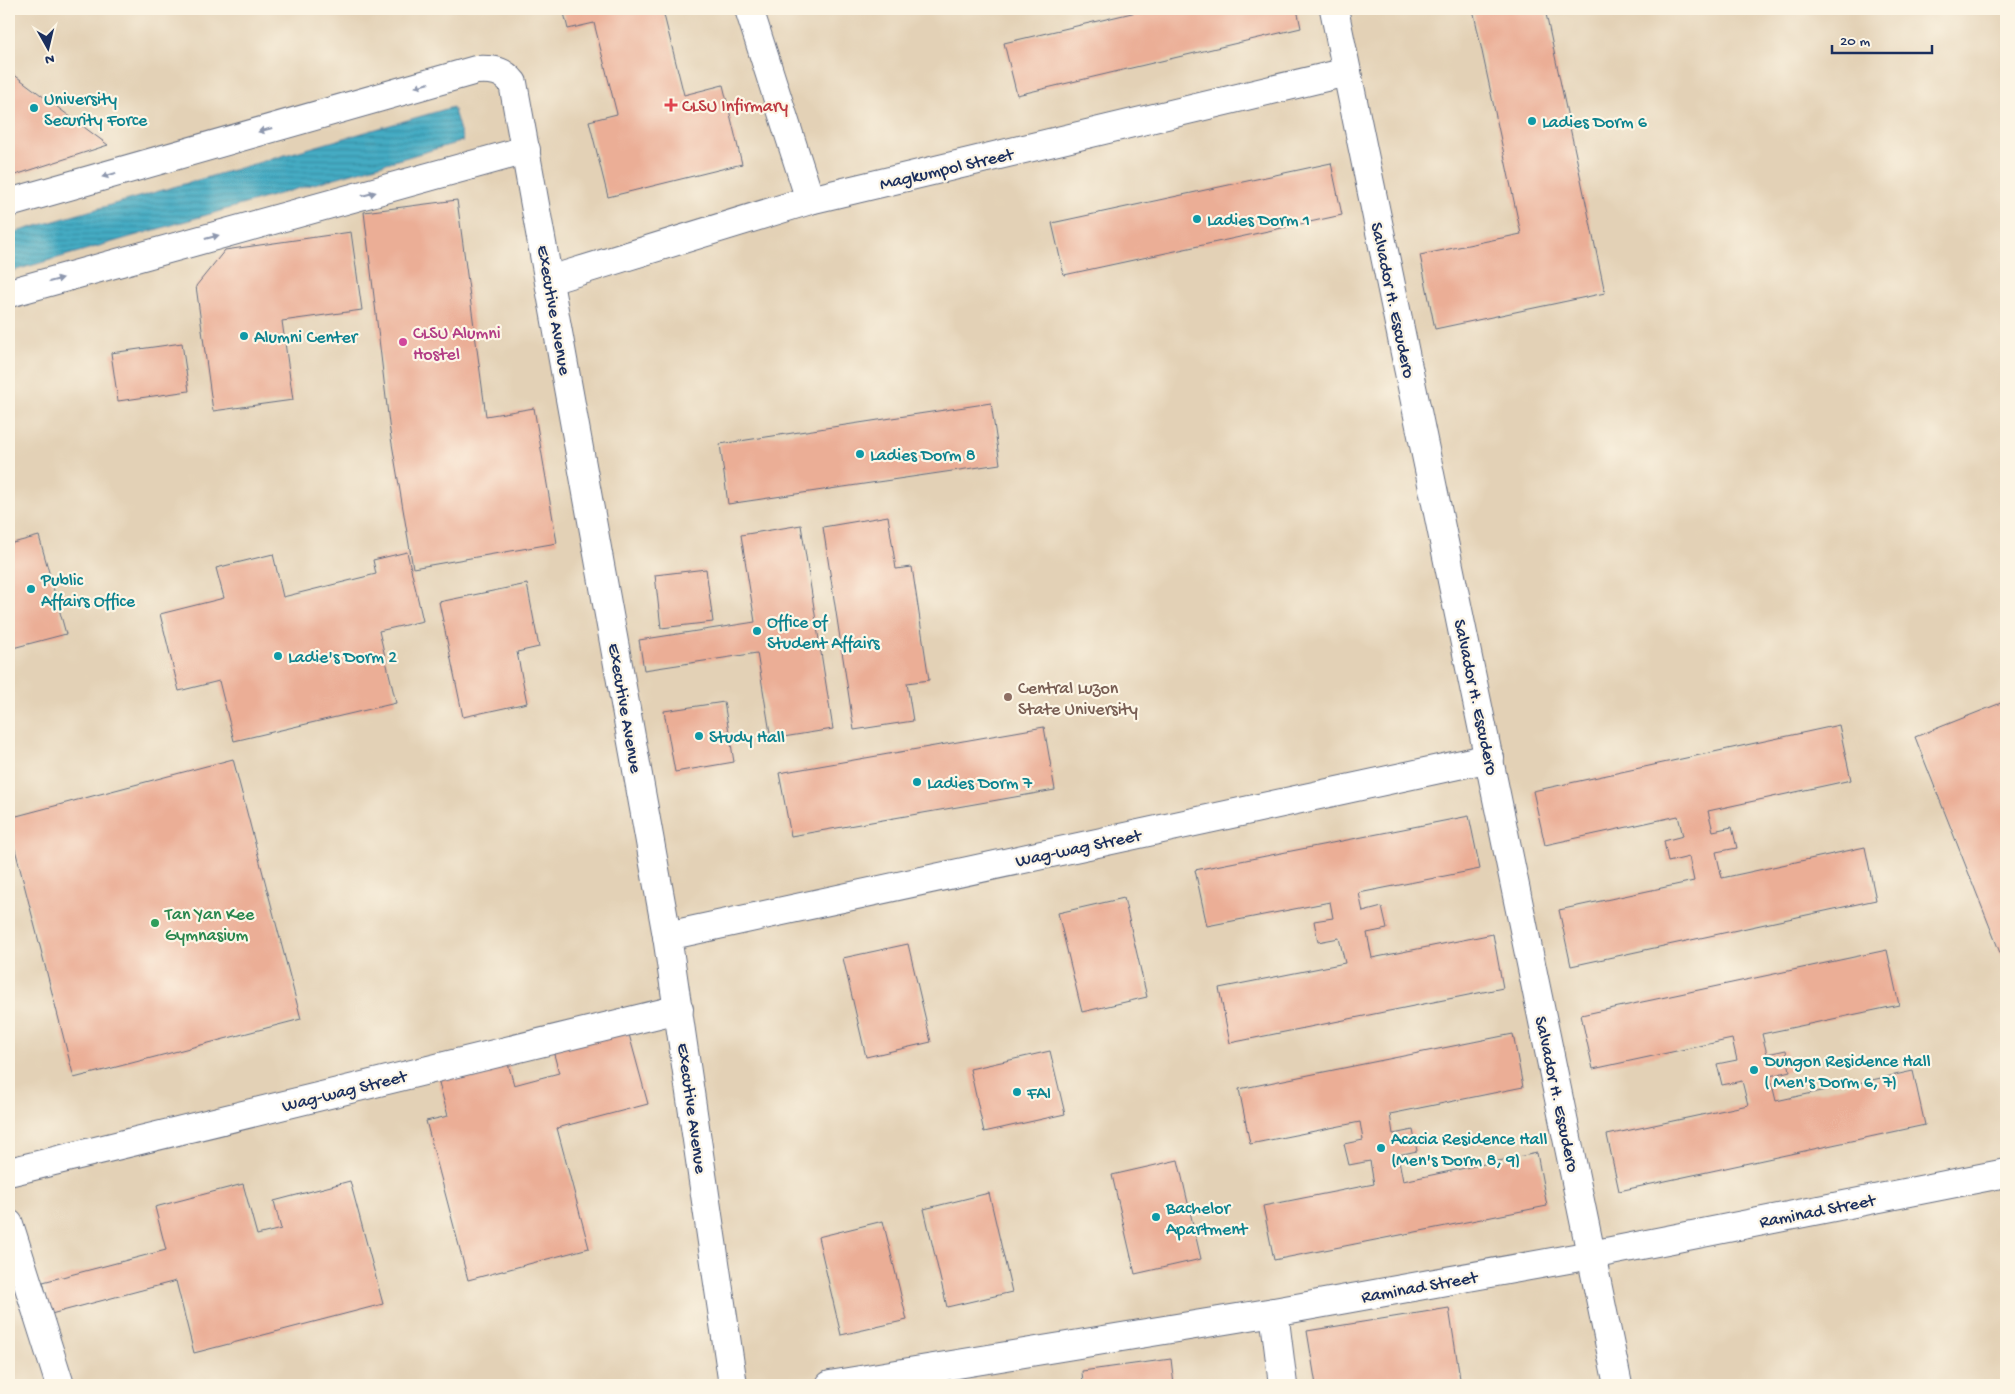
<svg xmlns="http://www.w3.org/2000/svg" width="2015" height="1394" font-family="'Gochi Hand',sans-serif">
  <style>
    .built { fill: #e3d1b6 }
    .water { fill: url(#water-rules); stroke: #306d90 }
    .building { fill: #ebae96 }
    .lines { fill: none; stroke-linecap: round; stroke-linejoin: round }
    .street-casing { stroke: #656d80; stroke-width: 30 }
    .street { stroke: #fff; stroke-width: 28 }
    .oneway { fill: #8d97ae }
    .health-dot { fill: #e0444e; stroke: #fcf5e5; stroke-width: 2 }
    .culture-dot { fill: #0f9aa8; stroke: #fcf5e5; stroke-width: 2 }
    .hotel-dot { fill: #d1479c; stroke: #fcf5e5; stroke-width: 2 }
    .education-dot { fill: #8d6e63; stroke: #fcf5e5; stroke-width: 2 }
    .leisure-dot { fill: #2e9e5b; stroke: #fcf5e5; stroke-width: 2 }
    .labels { text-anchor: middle; stroke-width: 4.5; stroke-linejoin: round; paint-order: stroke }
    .culture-label { font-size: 18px; fill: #0d838f; stroke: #fcf5e5; text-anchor: start }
    .health-label { font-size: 18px; fill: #be3a42; stroke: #fcf5e5; text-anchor: start }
    .street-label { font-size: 18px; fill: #1b2f5e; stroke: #fcf5e5 }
    .hotel-label { font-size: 18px; fill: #b23c85; stroke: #fcf5e5; text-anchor: start }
    .education-label { font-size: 18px; fill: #785e54; stroke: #fcf5e5; text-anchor: start }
    .leisure-label { font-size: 18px; fill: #27864d; stroke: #fcf5e5; text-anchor: start }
  </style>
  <defs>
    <pattern id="water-rules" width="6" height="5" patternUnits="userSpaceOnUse" patternTransform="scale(1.25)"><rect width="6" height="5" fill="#44abc3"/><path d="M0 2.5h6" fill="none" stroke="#388ca2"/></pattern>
  </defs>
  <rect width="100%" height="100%" fill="#fcf5e5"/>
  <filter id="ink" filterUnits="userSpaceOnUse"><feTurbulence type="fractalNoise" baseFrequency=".02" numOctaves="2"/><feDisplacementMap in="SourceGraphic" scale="10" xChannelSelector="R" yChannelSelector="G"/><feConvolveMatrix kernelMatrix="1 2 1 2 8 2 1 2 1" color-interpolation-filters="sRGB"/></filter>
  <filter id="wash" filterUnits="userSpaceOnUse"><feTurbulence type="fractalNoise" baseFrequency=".0096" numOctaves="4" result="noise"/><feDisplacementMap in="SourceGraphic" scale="20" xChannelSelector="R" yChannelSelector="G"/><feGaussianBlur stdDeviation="1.12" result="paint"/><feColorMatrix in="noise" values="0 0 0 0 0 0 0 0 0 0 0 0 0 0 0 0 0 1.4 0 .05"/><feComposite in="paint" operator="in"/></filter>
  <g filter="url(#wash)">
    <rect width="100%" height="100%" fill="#efe0c0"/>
    <!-- built -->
    <rect class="built" x="9" y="9" width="1997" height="1376"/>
    <!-- water -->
    <polygon class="water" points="453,107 463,141 9,272 9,234"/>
    <g id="blocks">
      <!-- building -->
      <g class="building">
        <polygon points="563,9 669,9 663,11 684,95 723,85 742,164 608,197 589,121 617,114 594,23 568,29"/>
        <polygon points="1149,9 1297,9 1301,28 1017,95 1004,43"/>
        <polygon points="1473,9 1545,9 1605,293 1435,329 1420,255 1521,234"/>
        <polygon points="9,71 108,145 9,177"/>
        <polygon points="1331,163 1342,215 1064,275 1052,223"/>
        <polygon points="457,200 486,416 534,408 557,543 413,568 390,432 364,212"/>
        <polygon points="351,232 362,310 282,321 293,400 213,411 196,286 225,250"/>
        <polygon points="182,343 189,391 118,401 111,353"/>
        <polygon points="991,403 1000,464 728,504 720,444"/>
        <polygon points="888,516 896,569 912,567 929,680 907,683 913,721 854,730 823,527"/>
        <polygon points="801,525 833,729 771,739 757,653 644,670 639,640 755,622 741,535"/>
        <polygon points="39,536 66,634 9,649 9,544"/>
        <polygon points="407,552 423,621 379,631 396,703 234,741 219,681 179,691 160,614 224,598 216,568 273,554 283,597 376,574 373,560"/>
        <polygon points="706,569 713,622 661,628 655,575"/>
        <polygon points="527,584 539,647 517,652 527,703 463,717 439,602"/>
        <polygon points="2006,701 2006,968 1915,737"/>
        <polygon points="724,702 734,762 675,772 664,711"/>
        <polygon points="1839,725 1851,780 1708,811 1713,831 1732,827 1737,848 1716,852 1722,878 1865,847 1876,900 1571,966 1559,910 1694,881 1689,857 1668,862 1664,841 1683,836 1678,816 1545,845 1533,791"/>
        <polygon points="1044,727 1055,790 791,836 779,773"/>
        <polygon points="233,759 301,1019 74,1078 9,826 9,818"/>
        <polygon points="1469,816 1480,869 1359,893 1363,912 1382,907 1387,929 1367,933 1372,958 1493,934 1503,988 1230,1043 1219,988 1345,963 1339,938 1318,942 1314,921 1333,918 1330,902 1207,926 1195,870"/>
        <polygon points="1124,898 1147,997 1082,1012 1058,913"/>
        <polygon points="908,944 931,1042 866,1057 843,958"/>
        <polygon points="1887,950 1899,1005 1762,1034 1767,1054 1786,1050 1790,1071 1770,1076 1776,1101 1913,1071 1925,1125 1619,1191 1607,1135 1748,1105 1742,1081 1722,1085 1717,1064 1737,1060 1732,1039 1593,1069 1581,1015"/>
        <polygon points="627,1027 648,1104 557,1128 589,1248 468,1280 426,1121 448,1116 438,1079 507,1060 514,1085 559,1073 552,1047"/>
        <polygon points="1513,1034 1523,1087 1390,1114 1393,1134 1413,1130 1417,1151 1398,1155 1403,1181 1537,1153 1547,1206 1274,1260 1263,1206 1374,1184 1370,1161 1349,1165 1344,1144 1363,1140 1360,1122 1250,1144 1239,1089"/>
        <polygon points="1050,1051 1065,1114 984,1132 970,1069"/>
        <polygon points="1178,1160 1201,1259 1135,1274 1112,1175"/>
        <polygon points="350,1181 383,1304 194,1353 176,1281 51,1314 43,1282 166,1250 155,1207 243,1184 257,1235 281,1229 274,1201"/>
        <polygon points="989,1193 1012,1292 947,1307 924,1209"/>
        <polygon points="883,1221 907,1320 841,1335 818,1237"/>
        <polygon points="1449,1308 1461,1385 1316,1385 1307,1331"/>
        <polygon points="1171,1359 1174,1385 1083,1385 1082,1371"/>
      </g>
    </g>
  </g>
  <g filter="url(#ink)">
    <use href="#blocks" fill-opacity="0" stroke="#656d80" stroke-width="1"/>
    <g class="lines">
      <!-- street casing -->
      <g class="street-casing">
        <g id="street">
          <polyline points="749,9 810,200"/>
          <polyline points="1334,9 1618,1385"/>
          <path d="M9,203L476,70C492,69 503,70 513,83L667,936L733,1385"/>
          <polyline points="550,280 810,200 1347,72"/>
          <polyline points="9,293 526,150"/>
          <polyline points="667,936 1490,758"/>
          <polyline points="9,1172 679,1009"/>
          <polyline points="9,1224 60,1385"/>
          <polyline points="1274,1312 1283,1385"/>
          <polyline points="830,1385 1274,1312 1591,1255 2006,1173"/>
        </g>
      </g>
      <!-- street -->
      <use href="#street" class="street"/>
    </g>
    <!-- one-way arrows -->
    <defs><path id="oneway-solid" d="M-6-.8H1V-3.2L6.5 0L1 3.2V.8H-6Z" transform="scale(1.25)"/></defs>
    <g class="oneway">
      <use href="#oneway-solid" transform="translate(422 85) rotate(164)"/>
      <use href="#oneway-solid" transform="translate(265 130) rotate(164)"/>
      <use href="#oneway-solid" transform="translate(109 175) rotate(164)"/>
      <use href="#oneway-solid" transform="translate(369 194) rotate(-15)"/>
      <use href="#oneway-solid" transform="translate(212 237) rotate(-15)"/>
      <use href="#oneway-solid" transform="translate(56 280) rotate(-15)"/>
    </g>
  </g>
  <!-- markers -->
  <path class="health-dot" d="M668.5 97.5h5v5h5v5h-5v5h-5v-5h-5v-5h5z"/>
  <g class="culture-dot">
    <circle cx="34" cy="108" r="5"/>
    <circle cx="1532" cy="121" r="5"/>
    <circle cx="1197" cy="219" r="5"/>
    <circle cx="244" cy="336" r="5"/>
    <circle cx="860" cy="454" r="5"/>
    <circle cx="31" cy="589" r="5"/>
    <circle cx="757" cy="631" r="5"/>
    <circle cx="278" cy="656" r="5"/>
    <circle cx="699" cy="736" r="5"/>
    <circle cx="917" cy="782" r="5"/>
    <circle cx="1754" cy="1070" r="5"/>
    <circle cx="1017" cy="1092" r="5"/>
    <circle cx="1381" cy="1148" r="5"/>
    <circle cx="1156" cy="1217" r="5"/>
  </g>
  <circle class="hotel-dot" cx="403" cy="342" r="5"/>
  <circle class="education-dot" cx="1008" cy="697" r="5"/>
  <circle class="leisure-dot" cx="155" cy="923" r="5"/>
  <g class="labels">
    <!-- culture labels -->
    <g class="culture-label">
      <text x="44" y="104">University<tspan x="44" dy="21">Security Force</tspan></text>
      <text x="1542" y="127">Ladies Dorm 6</text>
      <text x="1207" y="225">Ladies Dorm 1</text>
      <text x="254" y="342">Alumni Center</text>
      <text x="870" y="460">Ladies Dorm 8</text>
      <text x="41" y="585">Public<tspan x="41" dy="21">Affairs Office</tspan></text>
      <text x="767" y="627">Office of<tspan x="767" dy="21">Student Affairs</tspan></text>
      <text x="288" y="662">Ladie's Dorm 2</text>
      <text x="709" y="742">Study Hall</text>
      <text x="927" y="788">Ladies Dorm 7</text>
      <text x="1764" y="1066">Dungon Residence Hall<tspan x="1764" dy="21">( Men's Dorm 6, 7)</tspan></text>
      <text x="1027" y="1098">FAI</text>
      <text x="1391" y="1144">Acacia Residence Hall<tspan x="1391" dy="21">(Men's Dorm 8, 9)</tspan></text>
      <text x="1166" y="1213">Bachelor<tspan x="1166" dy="21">Apartment</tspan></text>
    </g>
    <!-- health labels -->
    <g class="health-label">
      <text x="682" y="111">CLSU Infirmary</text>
    </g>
    <!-- street labels -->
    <g class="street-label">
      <text transform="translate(946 168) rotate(-13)" y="6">Magkumpol Street</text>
      <text transform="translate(1394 300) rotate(78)" y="6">Salvador H. Escudero</text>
      <text transform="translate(555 310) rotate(80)" y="6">Executive Avenue</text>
      <text transform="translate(1477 697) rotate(78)" y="6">Salvador H. Escudero</text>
      <text transform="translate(626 708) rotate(80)" y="6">Executive Avenue</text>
      <text transform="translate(1078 847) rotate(-12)" y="6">Wag-wag Street</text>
      <text transform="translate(344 1090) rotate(-14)" y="6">Wag-wag Street</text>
      <text transform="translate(1558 1094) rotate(78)" y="6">Salvador H. Escudero</text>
      <text transform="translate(693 1108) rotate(82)" y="6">Executive Avenue</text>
      <text transform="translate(1817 1210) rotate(-11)" y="6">Raminad Street</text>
      <text transform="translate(1419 1286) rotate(-10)" y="6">Raminad Street</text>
    </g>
    <!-- hotel labels -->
    <g class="hotel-label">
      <text x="413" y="338">CLSU Alumni<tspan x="413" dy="21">Hostel</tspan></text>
    </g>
    <!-- education labels -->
    <g class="education-label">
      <text x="1018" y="693">Central Luzon<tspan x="1018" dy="21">State University</tspan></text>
    </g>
    <!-- leisure labels -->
    <g class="leisure-label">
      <text x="165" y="919">Tan Yan Kee<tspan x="165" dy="21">Gymnasium</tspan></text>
    </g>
  </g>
  <!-- margin -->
  <rect width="2015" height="1394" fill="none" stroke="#fcf5e5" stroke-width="30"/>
  <!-- north arrow -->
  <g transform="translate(48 48) rotate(172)" stroke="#fcf5e5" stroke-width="4" paint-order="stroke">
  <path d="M0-4L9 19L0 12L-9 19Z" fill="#1b2f5e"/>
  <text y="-8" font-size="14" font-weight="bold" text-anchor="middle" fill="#1b2f5e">N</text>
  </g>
  <!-- scale -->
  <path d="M1832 45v8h100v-8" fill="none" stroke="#1b2f5e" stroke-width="2.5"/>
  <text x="1840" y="45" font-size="15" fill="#1b2f5e" stroke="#fcf5e5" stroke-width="4" paint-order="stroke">20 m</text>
</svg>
